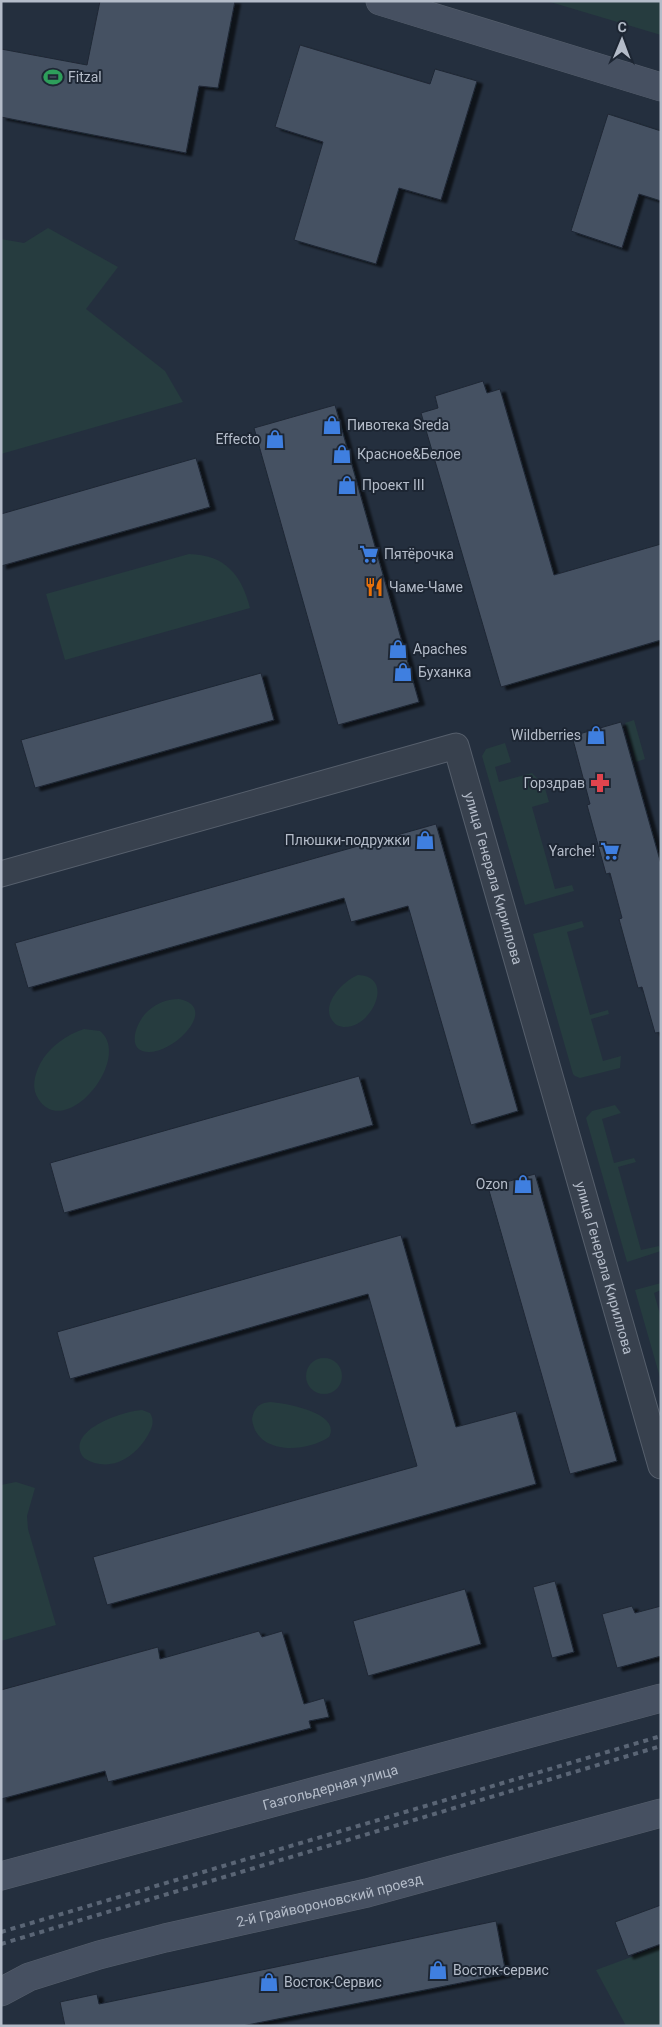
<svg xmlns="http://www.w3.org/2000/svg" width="662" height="2027" font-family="Roboto,sans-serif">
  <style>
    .green { fill: #263c3f }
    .building { fill: #455162; stroke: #1f2835; filter: url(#shadow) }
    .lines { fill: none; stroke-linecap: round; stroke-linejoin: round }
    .street-casing { stroke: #565f6c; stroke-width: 27 }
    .secondary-casing { stroke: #565f6c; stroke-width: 29 }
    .street { stroke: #38414e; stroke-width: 25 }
    .secondary { stroke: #465061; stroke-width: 28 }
    .rail { stroke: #5a6575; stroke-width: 4; stroke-dasharray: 5 5; stroke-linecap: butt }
    .labels { text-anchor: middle; stroke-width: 4; stroke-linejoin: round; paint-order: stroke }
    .poi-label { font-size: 14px; fill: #b4bcc9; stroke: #1d2633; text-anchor: start }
    .street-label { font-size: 14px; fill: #b4bcc9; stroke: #1d2633 }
  </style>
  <defs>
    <filter id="shadow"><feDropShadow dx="5.5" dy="3" stdDeviation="1" flood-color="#0009"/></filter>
  </defs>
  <rect width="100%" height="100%" fill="#242f3e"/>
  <!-- green -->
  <g class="green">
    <polygon points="547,1 661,1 661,35"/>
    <polygon points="48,228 118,267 86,309 165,371 183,402 1,454 1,239 24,243"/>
    <path d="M189,554C225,555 241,574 250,608L65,660L46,594Z"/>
    <polygon points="634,720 645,759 636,762 625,723"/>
    <polygon points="505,743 511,762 495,767 499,782 532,773 544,785 549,802 532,807 555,889 572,885 574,891 525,905 482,756 486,749"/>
    <polygon points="582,921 584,927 567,932 590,1015 608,1010 609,1014 591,1019 603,1061 621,1056 620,1068 580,1078 575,1076 573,1074 533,934"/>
    <path d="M358,975C395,976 373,1027 345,1027C340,1027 335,1025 332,1020C321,1004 343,981 358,975Z"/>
    <path d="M179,999C220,1007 174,1053 149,1052C124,1052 137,1020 148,1011C157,1003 167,999 179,999Z"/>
    <path d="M84,1029L100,1031C133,1058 67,1140 39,1100C31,1089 34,1076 40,1064C49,1047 66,1035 84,1029Z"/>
    <polygon points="615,1105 621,1113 602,1119 614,1163 634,1158 636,1162 618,1167 641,1250 659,1246 661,1251 627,1262 586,1118 592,1111"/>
    <polygon points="661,1283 661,1290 654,1293 661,1318 661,1381 635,1290"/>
    <circle cx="324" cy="1376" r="18"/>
    <path d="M270,1402C285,1403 342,1413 329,1437C305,1453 256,1455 252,1419C254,1408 259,1403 270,1402Z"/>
    <path d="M142,1410L150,1413C155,1421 152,1428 148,1435C135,1458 109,1474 84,1458C63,1431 123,1411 142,1410Z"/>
    <polygon points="16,1482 35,1488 27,1516 28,1529 56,1625 1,1641 1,1485"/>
    <polygon points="661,1946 661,2026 626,2026 596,1970"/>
  </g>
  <!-- building -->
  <g class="building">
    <polygon points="100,1 235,1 218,88 199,86 186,153 1,117 1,49 87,65"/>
    <polygon points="300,45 430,84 435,69 477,81 441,200 399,188 376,264 294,240 323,142 275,127"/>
    <polygon points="608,114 661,131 661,201 639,194 622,248 571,231"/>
    <polygon points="483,381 487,393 500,389 554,575 661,544 661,640 501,687 421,413 438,408 435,396"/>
    <polygon points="335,405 419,702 338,725 254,428"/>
    <polygon points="196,458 210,507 1,566 1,514"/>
    <polygon points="261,673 274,720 35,788 21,740"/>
    <polygon points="621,722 661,864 661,1032 655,1033 642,987 638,988 619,919 622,918 610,873 606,874 587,805 590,804 572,736"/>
    <polygon points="436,824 518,1111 471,1125 408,906 351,922 344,898 28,988 15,943"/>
    <polygon points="359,1076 373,1125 64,1213 50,1163"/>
    <polygon points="535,1174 617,1461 570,1474 488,1187"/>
    <polygon points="401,1235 456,1427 516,1411 536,1484 107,1605 93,1557 417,1466 368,1294 70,1379 57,1332"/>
    <polygon points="555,1581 574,1652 552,1658 533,1587"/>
    <polygon points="465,1589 481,1644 368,1676 353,1621"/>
    <polygon points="632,1606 635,1613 661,1606 661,1656 617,1668 602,1614"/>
    <polygon points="259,1631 262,1637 282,1631 304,1704 324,1698 329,1717 309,1721 311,1728 108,1782 105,1771 1,1799 1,1690 158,1647 160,1659"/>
    <polygon points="661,1905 661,1944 628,1956 615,1922"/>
    <polygon points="496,1921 506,1974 242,2026 65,2026 60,2002 97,1994 99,2004"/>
  </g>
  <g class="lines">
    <!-- street casing -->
    <g class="street-casing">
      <g id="street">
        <path id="s1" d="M1,874L456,746L661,1466"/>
      </g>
    </g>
    <!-- secondary casing -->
    <g class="secondary-casing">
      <g id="secondary">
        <polyline points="380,1 661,87"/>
        <path id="s2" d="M1,1876L661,1698"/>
        <path id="s3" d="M1,1992L29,1977L99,1955L165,1938L367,1893L661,1813"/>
      </g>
    </g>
    <!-- street -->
    <use href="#street" class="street"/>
    <!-- secondary -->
    <use href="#secondary" class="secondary"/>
    <!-- rail -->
    <g class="rail">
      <polyline points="1,1932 661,1736"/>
      <polyline points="1,1944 661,1746"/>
    </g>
  </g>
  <!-- icons -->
  <defs>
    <g id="stadium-bare" transform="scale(1.5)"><path d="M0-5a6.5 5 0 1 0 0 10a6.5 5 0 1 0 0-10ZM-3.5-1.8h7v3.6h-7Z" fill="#2e9e5b" stroke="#1d2633" stroke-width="2.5" paint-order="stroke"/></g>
    <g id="shop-bare" transform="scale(1.5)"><path d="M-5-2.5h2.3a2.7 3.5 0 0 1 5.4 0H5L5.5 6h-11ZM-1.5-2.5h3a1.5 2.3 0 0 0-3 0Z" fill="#3f7fe0" stroke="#1d2633" stroke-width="2.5" paint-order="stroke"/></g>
    <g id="supermarket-bare" transform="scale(1.5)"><path d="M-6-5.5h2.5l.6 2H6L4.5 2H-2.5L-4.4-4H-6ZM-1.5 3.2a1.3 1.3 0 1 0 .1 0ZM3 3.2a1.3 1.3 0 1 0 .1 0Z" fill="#3f7fe0" stroke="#1d2633" stroke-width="2.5" paint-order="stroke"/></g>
    <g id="restaurant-bare" transform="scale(1.5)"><path d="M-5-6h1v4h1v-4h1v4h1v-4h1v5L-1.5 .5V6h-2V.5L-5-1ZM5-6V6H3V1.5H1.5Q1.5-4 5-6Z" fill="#e8710a" stroke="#1d2633" stroke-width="2.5" paint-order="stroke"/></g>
    <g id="pharmacy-bare" transform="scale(1.5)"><path d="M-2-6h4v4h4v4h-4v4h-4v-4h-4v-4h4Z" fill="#e0444e" stroke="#1d2633" stroke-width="2.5" paint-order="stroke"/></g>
  </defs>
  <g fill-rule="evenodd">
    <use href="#stadium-bare" x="53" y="77"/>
    <use href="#shop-bare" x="332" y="425"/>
    <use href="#shop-bare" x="275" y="439"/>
    <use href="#shop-bare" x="342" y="454"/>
    <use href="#shop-bare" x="347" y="485"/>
    <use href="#supermarket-bare" x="369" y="554"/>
    <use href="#restaurant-bare" x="374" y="587"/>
    <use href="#shop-bare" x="398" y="649"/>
    <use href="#shop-bare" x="403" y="672"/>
    <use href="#shop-bare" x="596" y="735"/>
    <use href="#pharmacy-bare" x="600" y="783"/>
    <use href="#shop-bare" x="425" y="840"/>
    <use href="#supermarket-bare" x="610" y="851"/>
    <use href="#shop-bare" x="523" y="1184"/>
    <use href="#shop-bare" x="438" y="1970"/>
    <use href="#shop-bare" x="269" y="1982"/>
  </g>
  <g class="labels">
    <!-- poi labels -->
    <g class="poi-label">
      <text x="68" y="82">Fitzal</text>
      <text x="347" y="430">Пивотека Sreda</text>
      <text x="260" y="444" text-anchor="end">Effecto</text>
      <text x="357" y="459">Красное&amp;Белое</text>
      <text x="362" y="490">Проект III</text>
      <text x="384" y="559">Пятёрочка</text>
      <text x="389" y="592">Чаме-Чаме</text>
      <text x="413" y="654">Apaches</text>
      <text x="418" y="677">Буханка</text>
      <text x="581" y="740" text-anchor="end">Wildberries</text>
      <text x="585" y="788" text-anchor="end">Горздрав</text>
      <text x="410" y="845" text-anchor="end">Плюшки-подружки</text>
      <text x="595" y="856" text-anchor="end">Yarche!</text>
      <text x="508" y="1189" text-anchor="end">Ozon</text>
      <text x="453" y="1975">Восток-сервис</text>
      <text x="284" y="1987">Восток-Сервис</text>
    </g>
    <!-- street labels -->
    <g class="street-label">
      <text dy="5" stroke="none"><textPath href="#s1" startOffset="610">улица Генерала Кириллова</textPath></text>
      <text dy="5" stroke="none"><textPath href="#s1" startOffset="1015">улица Генерала Кириллова</textPath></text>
      <text dy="5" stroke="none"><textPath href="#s2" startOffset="341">Газгольдерная улица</textPath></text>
      <text dy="5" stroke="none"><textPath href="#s3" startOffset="342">2-й Грайвороновский проезд</textPath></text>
    </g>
  </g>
  <!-- border -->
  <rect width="662" height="2027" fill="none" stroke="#b4bcc9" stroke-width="5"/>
  <!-- north arrow -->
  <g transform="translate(622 40) rotate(1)" stroke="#1d2633" stroke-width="4" paint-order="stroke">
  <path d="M0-4L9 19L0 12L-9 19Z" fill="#b4bcc9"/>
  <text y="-8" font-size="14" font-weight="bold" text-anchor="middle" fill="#b4bcc9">С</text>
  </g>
</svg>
